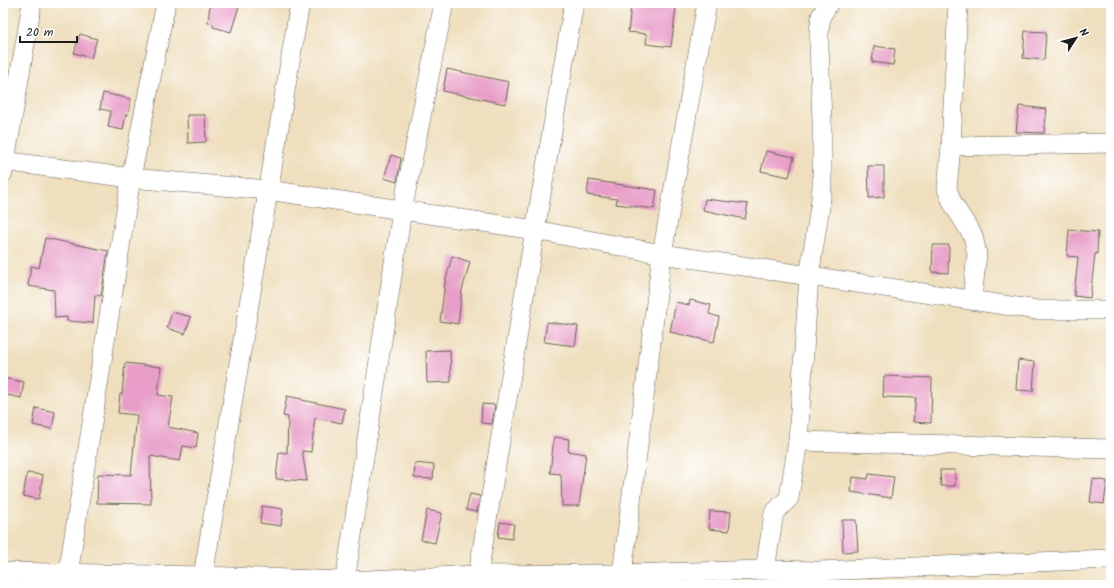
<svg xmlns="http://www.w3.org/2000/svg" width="1114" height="588" font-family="Kalam,sans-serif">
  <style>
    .building { fill: #e89ec8 }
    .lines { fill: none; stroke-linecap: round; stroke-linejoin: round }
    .minor-casing { stroke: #666055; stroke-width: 20 }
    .minor { stroke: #fff; stroke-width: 19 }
  </style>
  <rect width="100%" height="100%" fill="#fff"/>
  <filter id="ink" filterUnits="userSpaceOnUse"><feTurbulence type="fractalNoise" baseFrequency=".025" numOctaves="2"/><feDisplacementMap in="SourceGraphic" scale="8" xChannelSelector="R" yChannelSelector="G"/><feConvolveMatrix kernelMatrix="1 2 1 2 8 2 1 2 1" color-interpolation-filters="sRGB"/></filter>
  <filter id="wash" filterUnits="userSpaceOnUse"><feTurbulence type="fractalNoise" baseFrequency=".012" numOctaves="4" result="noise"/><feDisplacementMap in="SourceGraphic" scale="16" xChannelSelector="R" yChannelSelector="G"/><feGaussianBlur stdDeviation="0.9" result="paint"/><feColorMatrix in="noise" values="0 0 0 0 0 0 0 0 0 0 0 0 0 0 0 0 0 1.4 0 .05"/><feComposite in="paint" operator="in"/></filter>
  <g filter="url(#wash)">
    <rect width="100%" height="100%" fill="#efdfbe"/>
    <g id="blocks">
      <!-- building -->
      <g class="building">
        <polygon points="210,3 240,3 231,32 213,27 213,24 208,23"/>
        <polygon points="651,5 676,8 671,47 646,44 647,34 628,32 631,6 651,8"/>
        <polygon points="1025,31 1046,32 1044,60 1023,58"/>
        <polygon points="80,34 97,39 91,58 74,53"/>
        <polygon points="874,46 895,49 893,65 872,62"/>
        <polygon points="447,69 509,82 505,104 443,91"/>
        <polygon points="103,93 131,99 128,115 126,114 123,130 108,127 111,111 100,109"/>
        <polygon points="1019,106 1047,109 1044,133 1016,132"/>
        <polygon points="187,115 205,115 206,142 188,143"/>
        <polygon points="766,151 794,157 789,177 761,171"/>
        <polygon points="391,155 401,158 397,182 384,178"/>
        <polygon points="868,166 884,166 884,197 869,198"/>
        <polygon points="589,180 657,190 654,209 616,204 617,199 587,195"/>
        <polygon points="705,199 748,204 745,219 703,210"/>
        <polygon points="1069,230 1098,232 1097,254 1095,254 1090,298 1074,296 1078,257 1067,256"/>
        <polygon points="45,238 108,251 101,296 95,295 93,323 67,321 67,317 55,318 54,290 28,286 31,266 39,268"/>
        <polygon points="933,245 949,245 948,273 932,272"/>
        <polygon points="452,256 470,262 462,290 458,324 440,321 445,283"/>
        <polygon points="690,300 711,305 709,314 719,317 714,342 670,332 676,302 689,305"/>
        <polygon points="172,312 191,317 185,334 167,328"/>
        <polygon points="547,322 578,326 575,346 544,342"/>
        <polygon points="450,350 451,382 427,383 426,351"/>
        <polygon points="1018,360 1035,362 1033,391 1016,390"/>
        <polygon points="125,363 161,367 158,395 173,397 168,427 198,433 196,448 183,446 180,461 150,456 151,504 97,503 98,474 131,475 137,415 118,413 120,394 122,394"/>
        <polygon points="884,376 932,378 931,423 913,422 916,398 883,397"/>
        <polygon points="3,378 24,382 21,398 3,394"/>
        <polygon points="287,396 302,399 302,400 345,409 342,423 315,418 311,452 302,451 307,481 276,479 279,452 287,453 288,417 283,416"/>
        <polygon points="482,404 495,405 492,424 481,423"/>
        <polygon points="36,408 55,412 52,429 33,425"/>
        <polygon points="554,437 569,439 568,451 586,454 579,506 562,506 561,474 550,473"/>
        <polygon points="415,463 434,465 433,479 414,478"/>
        <polygon points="940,470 955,470 955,486 941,486"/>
        <polygon points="27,473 43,475 39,499 23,496"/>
        <polygon points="869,474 894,477 891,498 851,492 853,477 868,479"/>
        <polygon points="1093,479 1107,481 1104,504 1090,502"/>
        <polygon points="470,494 480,496 477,512 466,510"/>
        <polygon points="262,506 283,509 281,526 260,523"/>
        <polygon points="427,510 442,513 435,543 421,540"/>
        <polygon points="710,511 731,512 729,531 709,529"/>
        <polygon points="842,520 856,520 858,551 843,552"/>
        <polygon points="500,522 514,524 512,539 498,537"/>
      </g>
    </g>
  </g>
  <g filter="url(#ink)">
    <use href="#blocks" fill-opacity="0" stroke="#666055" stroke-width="1"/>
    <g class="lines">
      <!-- minor casing -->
      <g class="minor-casing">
        <g id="minor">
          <polyline points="958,3 951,146 947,189 953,204 973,236 977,254 972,299"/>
          <polyline points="951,146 1111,143"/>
          <polyline points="3,161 131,178 268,190 535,230 662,254 1037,310 1111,310"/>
          <polyline points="3,173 32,3"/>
          <polyline points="798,441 1111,449"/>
          <polyline points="765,570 774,513 789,498 798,441 809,276 820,207 822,187 822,121 819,46 819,33 821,16 829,3"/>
          <polyline points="3,572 203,576 345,581 478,575 622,574 765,570 818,571 1111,559"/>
          <polyline points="68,574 131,178 166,3"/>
          <polyline points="622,574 662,254 707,3"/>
          <polyline points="478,575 535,230 574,3"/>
          <polyline points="203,576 300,3"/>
          <polyline points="345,581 402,211 444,3"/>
        </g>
      </g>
      <!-- minor -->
      <use href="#minor" class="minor"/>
    </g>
  </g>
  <!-- margin -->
  <rect width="1114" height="588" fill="none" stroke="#fff" stroke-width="16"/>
  <!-- north arrow -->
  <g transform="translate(1076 38) rotate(54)" stroke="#ffffff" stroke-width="3" paint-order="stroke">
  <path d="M0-3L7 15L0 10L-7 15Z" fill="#1c1c1c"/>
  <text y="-6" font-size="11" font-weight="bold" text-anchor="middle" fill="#1c1c1c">N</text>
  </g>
  <!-- scale -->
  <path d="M20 36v6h57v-6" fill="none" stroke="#1c1c1c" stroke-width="2"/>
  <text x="26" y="36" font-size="12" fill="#1c1c1c" stroke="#ffffff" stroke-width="3" paint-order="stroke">20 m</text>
</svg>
